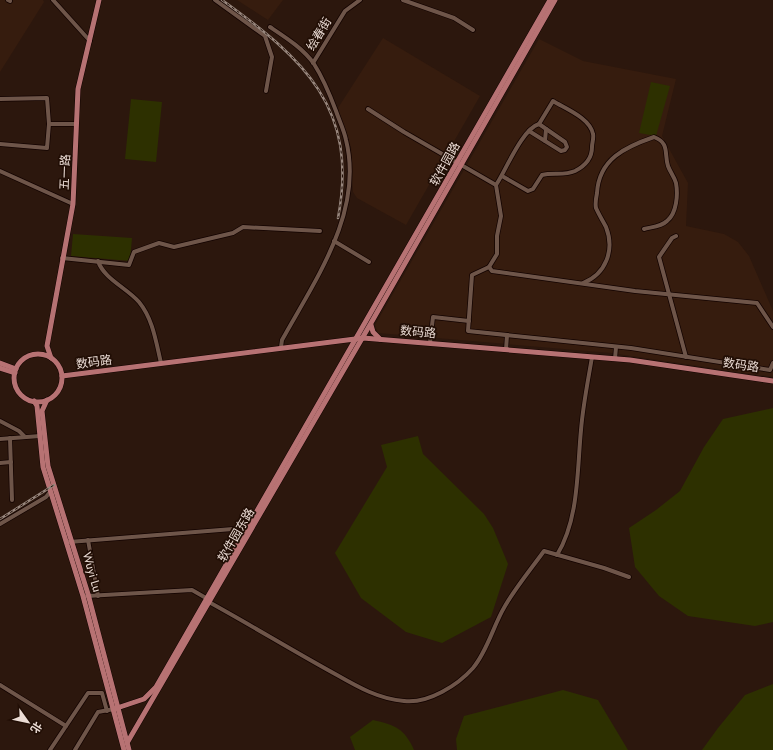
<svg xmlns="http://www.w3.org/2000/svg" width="773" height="750" font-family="Jost,'Noto Sans SC',sans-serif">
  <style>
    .built { fill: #361c0e }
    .green { fill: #2d3000 }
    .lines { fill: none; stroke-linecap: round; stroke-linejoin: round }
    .minor-casing { stroke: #130300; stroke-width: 5.5 }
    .major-casing { stroke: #130300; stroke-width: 6 }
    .minor { stroke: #6e5549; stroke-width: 4 }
    .major { stroke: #b77273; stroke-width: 5 }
    .rail-casing { stroke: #98877e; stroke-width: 2.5 }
    .rail { stroke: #210e05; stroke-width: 1; stroke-dasharray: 3; stroke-linecap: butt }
    .labels { text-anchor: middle; stroke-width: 3.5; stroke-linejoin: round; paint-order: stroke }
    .street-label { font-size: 12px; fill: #ebdcd5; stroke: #210e05 }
  </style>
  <rect width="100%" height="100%" fill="#2c170d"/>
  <!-- built -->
  <g class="built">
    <polygon points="0,0 43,0 44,2 0,72"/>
    <polygon points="237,0 283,0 268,20"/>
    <polygon points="383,38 480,96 406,225 357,198 353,192 351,147 338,108"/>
    <polygon points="539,39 583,61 676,79 662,136 688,183 686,226 724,234 738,242 749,256 773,311 773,377 611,353 378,333 375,325"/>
  </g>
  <!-- green -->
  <g class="green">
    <polygon points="651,82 670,86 656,136 639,133"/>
    <polygon points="131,99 162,102 156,162 125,159"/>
    <polygon points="73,234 132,238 130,261 71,256"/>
    <polygon points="773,408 773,622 755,626 688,616 659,596 635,567 629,528 656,510 680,491 704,447 723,419"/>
    <polygon points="418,436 423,454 484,514 493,528 508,564 491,617 442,643 406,632 361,598 335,553 387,467 381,445"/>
    <polygon points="773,684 773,750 702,750 718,728 745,695"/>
    <polygon points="563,690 598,700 628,750 457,750 456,739 464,716"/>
    <path d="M373,720C395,725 404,728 414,750H355L350,737Z"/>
  </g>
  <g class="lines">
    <!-- minor casing -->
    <g class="minor-casing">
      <g id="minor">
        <polyline points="8,0 10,1"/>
        <polyline points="53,0 90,41"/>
        <polyline points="215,0 265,36 272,57 266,91"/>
        <polyline points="403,0 454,18 473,30"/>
        <path d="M270,27C285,37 304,49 314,64C323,78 330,95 336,111C339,120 344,130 346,140C364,212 315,280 282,340L281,347"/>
        <polyline points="313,63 345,11 360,0"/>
        <polyline points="0,99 47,98 49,124 47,148 0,144"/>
        <polyline points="368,109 404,132 496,185 501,216 497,236 497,254 489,267"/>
        <polyline points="49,124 76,124"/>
        <polyline points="529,131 561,151 565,150 567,147 565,142 539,124"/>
        <polyline points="545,141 546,129"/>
        <polyline points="0,171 73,204"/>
        <path d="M496,185C506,170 522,129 539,124L553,101C566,109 590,118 593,134C594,138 592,143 592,147C592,158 585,166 575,171C564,176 553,172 542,175L533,189L528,191L502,176"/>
        <polyline points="676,236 672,238 659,257 686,357"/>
        <polyline points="334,241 369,262"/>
        <polyline points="62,258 129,265 134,252 159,243 174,247 233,233 243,227 320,231"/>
        <path d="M98,261C104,279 127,288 139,302C153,319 156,342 161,363"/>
        <path d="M583,283C606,274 615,250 606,227C603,221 599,215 596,208C595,204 596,198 597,193C599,159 625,147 654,137C670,143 664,154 668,166C670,172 674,176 676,183C678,194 677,213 667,221C661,227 651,227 644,229"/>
        <polyline points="773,327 757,303 635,291 492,271 489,267 472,275 468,331 631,348 770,370 773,363"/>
        <polyline points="430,343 433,317 469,321"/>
        <polyline points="506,350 507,335"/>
        <polyline points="615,359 616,347"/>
        <polyline points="0,421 19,431 25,437"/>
        <polyline points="10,438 12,500"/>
        <polyline points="0,439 40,436"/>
        <polyline points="0,463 11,462"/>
        <polyline points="0,524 46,497 50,492"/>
        <polyline points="88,540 98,596"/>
        <polyline points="69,542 233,529 243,534"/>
        <path d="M557,555C579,519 577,471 581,430C583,405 588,381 592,357"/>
        <polyline points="87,596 192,590 206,598"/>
        <path d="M207,601C251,625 293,651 337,675C358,687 379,699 404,701C428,704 458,685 473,668C488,650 493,626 505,606C516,587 531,569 544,551L604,568L629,577"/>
        <polyline points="0,685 66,726"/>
        <polyline points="50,750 88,693 102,693 107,711"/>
        <polyline points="75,750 98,712 114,709"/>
      </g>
    </g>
    <!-- major casing -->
    <g class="major-casing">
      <g id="major">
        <polyline points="371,325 373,332 380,339"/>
        <circle cx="38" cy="378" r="24"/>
        <polyline points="51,358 47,346 73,204 78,89 99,0"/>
        <polyline points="0,363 16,369"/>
        <polyline points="0,368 15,373"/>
        <polyline points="62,376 363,338 630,360 773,381"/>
        <polyline points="47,400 42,411 48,466 88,594 129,750"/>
        <polyline points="34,401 37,406 43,467 83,596 124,750"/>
        <polyline points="114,709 144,699 156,687 550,0"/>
        <polyline points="127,743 371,323 555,0"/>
      </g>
    </g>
    <!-- minor -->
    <use href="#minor" class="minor"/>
    <!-- major -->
    <use href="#major" class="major"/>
    <!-- rail casing -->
    <g class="rail-casing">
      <g id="rail">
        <path d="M222,0C304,59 359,108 338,218"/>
        <polyline points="0,519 54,485"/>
      </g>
    </g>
    <!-- rail -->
    <use href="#rail" class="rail"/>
  </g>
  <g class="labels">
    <!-- street labels -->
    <g class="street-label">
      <text transform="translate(319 34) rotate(-59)" y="4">绘春街</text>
      <text transform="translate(445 164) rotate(-61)" y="4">软件园路</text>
      <text transform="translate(65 172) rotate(-88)" y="4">五一路</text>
      <text transform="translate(418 332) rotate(5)" y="4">数码路</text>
      <text transform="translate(94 362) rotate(-8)" y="4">数码路</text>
      <text transform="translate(741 365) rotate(8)" y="4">数码路</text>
      <text transform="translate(236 535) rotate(-60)" y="4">软件园东路</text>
      <text transform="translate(92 572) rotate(74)" y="4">Wuyi Lu</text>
    </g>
  </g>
  <!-- north arrow -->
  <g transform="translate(28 722) rotate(123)" stroke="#210e05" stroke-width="3" paint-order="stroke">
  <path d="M0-3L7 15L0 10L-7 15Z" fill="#ebdcd5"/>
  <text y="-6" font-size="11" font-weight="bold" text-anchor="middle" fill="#ebdcd5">北</text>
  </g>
</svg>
